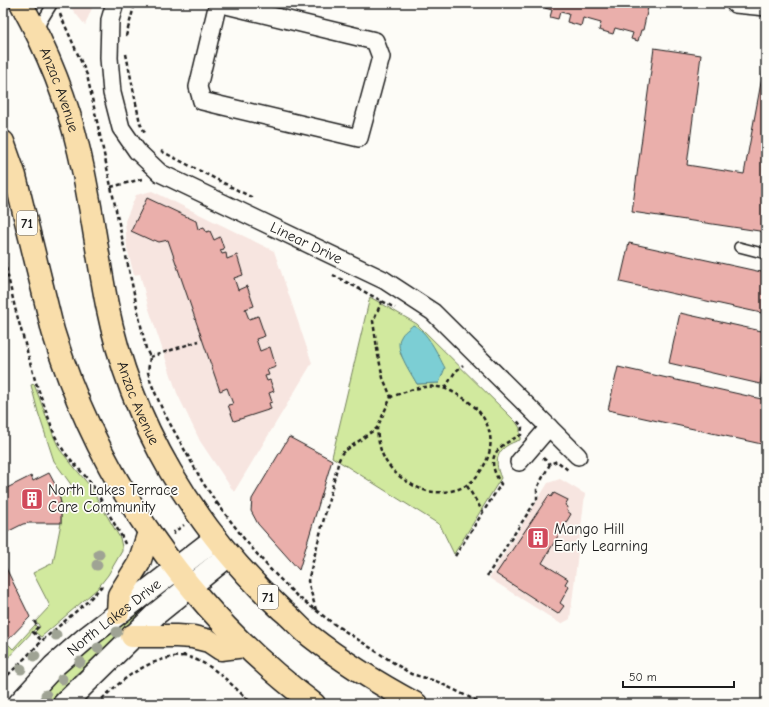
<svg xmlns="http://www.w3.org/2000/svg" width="769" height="707" font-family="'Comic Neue',sans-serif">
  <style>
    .built { fill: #f7e5e0 }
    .green { fill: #d1e99e; stroke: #76825d; fill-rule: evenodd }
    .water { fill: #7cced4; stroke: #56878a }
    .building { fill: #eaafab; stroke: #1c1c1c }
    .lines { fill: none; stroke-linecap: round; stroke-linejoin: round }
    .service-casing { stroke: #1c1c1c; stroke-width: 12 }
    .minor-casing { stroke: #1c1c1c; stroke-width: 20 }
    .tertiary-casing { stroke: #1c1c1c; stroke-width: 25 }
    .trunk-casing { stroke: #1c1c1c; stroke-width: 25 }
    .path { stroke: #1c1c1c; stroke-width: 2.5; stroke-dasharray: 4 3; stroke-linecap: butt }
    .service { stroke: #fdfcf7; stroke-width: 9 }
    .minor { stroke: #fdfcf7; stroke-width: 17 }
    .tertiary { stroke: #fdfcf7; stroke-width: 22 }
    .trunk { stroke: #f9deab; stroke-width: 22 }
    .tree { fill: #9fa394 }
    .labels { text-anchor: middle; stroke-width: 3.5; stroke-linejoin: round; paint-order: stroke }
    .shield { fill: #fdfcf7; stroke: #605f5e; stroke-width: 1 }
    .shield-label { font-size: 14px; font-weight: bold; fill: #1c1c1c }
    .street-label { font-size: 15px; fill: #1c1c1c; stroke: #fdfcf7 }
    .poi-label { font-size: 15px; fill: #1c1c1c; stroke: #fdfcf7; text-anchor: start }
  </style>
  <rect width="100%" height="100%" fill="#fdfcf7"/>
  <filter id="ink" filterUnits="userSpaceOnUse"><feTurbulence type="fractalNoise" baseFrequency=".025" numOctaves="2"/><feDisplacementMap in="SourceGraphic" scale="8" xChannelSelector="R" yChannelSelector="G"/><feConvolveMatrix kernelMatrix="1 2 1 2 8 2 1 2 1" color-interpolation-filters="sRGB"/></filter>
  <g filter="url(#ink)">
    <!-- built -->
    <g class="built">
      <polygon points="67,3 94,3 85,25"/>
      <polygon points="152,191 274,251 312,363 234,492 200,441 177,393 148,306 140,274 134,275 127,248 125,221 136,195"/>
      <polygon points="560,479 585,494 570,619 561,624 489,578 548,483"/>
    </g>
    <!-- green -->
    <g class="green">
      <path d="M370,297L417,324L516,422L520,428V440C499,446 492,458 501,478L454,554L440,525L332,457ZM400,353L439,383L417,384Z"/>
      <polygon points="34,384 54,437 60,450 89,485 120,538 122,547 122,551 108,575 97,589 41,637 35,632 40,627 36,621 50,606 33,573 53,563 61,523 61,507 58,507 58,504 61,503 59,495 75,490 54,461 38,412 31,385"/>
      <polygon points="163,592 165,596 99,655 74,676 47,704 29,704 67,665"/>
      <polygon points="35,625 37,627 3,663 3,645 6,642 13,649"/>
    </g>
    <!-- water -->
    <path class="water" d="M413,325C427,330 438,355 445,368L439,383L417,384C411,373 393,348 401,337C403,332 409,329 413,325Z"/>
    <!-- building -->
    <g class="building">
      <polygon points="547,3 649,3 643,30 641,30 638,41 631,39 633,33 615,28 613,34 599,30 601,23 583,18 581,26 567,22 569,14 560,12 558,19 550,17 552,10 545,8"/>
      <polygon points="654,48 701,55 687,165 744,174 766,56 766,232 632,212"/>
      <polygon points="147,198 196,221 198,229 204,227 206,232 210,231 214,240 220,237 224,249 220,250 222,254 226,253 227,259 237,255 243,275 234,278 238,290 247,286 254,306 245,309 249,319 258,316 265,336 256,339 260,351 270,347 276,367 267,370 269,375 265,376 267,381 270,380 274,391 269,393 272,402 269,403 271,409 234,421 228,405 233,404 227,388 220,391 168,240 159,242 154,240 153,241 131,231"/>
      <polygon points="629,243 766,273 766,314 620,282"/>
      <polygon points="680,313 766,332 766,355 760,384 669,363"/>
      <polygon points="618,367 766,400 766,445 608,410"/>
      <polygon points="289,437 332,460 299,570 258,524 251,511 252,499"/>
      <polygon points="49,473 56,486 54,487 55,490 58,490 59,495 61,503 58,504 58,507 61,507 61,523 29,523 23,524 3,534 3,490 31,476 33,481"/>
      <polygon points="554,493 568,500 565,505 568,507 567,511 571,514 542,563 568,579 565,584 569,587 560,603 564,606 558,614 496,574 549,495 551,497"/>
      <polygon points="3,562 30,617 3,645"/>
    </g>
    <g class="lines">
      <!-- service casing -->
      <g class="service-casing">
        <g id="service">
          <polyline points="38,32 42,21 53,3"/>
          <polyline points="739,247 766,254"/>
        </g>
      </g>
      <!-- minor casing -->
      <g class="minor-casing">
        <g id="minor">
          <path id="s1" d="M115,3L110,20L109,58L112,93L121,128L137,151L160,173L384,280L433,312L578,456"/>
          <polyline points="218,3 198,87 202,101 359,138 381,57 375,41 218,3"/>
          <polyline points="735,4 766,7"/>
          <polyline points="519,462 549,427"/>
        </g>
      </g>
      <!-- tertiary casing -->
      <g class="tertiary-casing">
        <g id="tertiary">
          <path id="s2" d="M19,704L54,666L85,639L216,538"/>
          <polyline points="64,704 156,614 229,555"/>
        </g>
      </g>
      <!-- trunk casing -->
      <g class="trunk-casing">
        <g id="trunk">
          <path id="s3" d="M21,3C47,50 67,99 79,151C91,202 97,254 107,305C131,424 194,528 282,610C292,618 300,628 310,636C343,662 379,684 416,704"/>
          <path d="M3,142L15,176L53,331C98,479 190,612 314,704"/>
          <polyline points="118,613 119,595 139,563 149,532"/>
          <polyline points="132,636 176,636 193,637 209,641 221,649 245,646"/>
        </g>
      </g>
      <!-- path -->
      <g class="path">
        <polyline points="60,14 87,75 146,349 150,357 148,372 151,383 163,411 203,483 217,503 213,506"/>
        <polyline points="126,36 135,3"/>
        <polyline points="126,54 140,123 146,135"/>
        <polyline points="161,151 253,198"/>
        <polyline points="111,187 142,179"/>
        <polyline points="3,254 15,308 35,380 55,436 65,453 92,484 123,539 125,544"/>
        <polyline points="333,275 395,308"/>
        <polyline points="382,301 373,321 378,355 383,378 391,397"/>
        <polyline points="150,357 199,341"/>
        <polyline points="445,388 455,372 463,365"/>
        <polyline points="543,458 550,464"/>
        <polyline points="467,486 483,512"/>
        <polyline points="217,503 245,540 270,569 297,596 334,624 411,674 436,681 483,704"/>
        <polyline points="174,535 174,532 184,525"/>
        <path d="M455,556L501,484C484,457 496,447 521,435L522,427L516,419"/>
        <polyline points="487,576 537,499 537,488 550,464 557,461 568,470"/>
        <path d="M316,610L308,581L339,460L342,453L377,428L391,397C407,391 421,385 438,387C446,388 453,392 460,396C488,412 500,441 482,469C474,482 465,488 451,491C436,494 424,492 411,484C387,470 379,455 377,428"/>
        <polyline points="34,621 38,627 33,632 42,641"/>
        <path d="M184,654V656C215,663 230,685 253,704"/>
        <polyline points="3,680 44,639 88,601 102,586"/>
        <path d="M97,704C122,679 147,658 184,656"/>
      </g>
      <!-- service -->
      <use href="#service" class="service"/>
      <!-- minor -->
      <use href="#minor" class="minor"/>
      <!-- tertiary -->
      <use href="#tertiary" class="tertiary"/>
      <!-- trunk -->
      <use href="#trunk" class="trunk"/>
    </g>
    <!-- trees -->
    <g class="tree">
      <circle cx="99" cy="554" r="5.5"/>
      <circle cx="97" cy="565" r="5.5"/>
      <circle cx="117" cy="632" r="5.5"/>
      <circle cx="56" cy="635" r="5.5"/>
      <circle cx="98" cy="648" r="5.5"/>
      <circle cx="35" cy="656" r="5.5"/>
      <circle cx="80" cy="662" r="5.5"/>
      <circle cx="21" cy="669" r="5.5"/>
      <circle cx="62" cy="679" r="5.5"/>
      <circle cx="46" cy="695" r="5.5"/>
    </g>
  </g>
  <!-- icons -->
  <defs>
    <g id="building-square" transform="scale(1.15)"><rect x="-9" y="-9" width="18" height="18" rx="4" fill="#d1495b" stroke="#fdfcf7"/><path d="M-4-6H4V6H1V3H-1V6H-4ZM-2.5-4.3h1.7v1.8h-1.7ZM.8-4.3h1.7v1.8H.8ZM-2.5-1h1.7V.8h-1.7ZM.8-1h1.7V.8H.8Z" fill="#fff"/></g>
  </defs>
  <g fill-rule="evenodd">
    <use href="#building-square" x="32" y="499"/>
    <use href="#building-square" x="538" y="538"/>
  </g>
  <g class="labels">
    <!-- shield labels -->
    <g class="shield">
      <rect x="17" y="211" width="20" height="24" rx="3"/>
      <rect x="258" y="585" width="20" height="24" rx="3"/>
    </g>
    <g class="shield-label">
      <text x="27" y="228">71</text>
      <text x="268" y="602">71</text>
    </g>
    <!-- street labels -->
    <g class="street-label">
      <text dy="5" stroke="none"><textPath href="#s3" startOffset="95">Anzac Avenue</textPath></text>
      <text dy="5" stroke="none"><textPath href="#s1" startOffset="349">Linear Drive</textPath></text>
      <text dy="5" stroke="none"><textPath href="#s3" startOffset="419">Anzac Avenue</textPath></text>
      <text dy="5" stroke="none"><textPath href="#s2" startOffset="129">North Lakes Drive</textPath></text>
    </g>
    <!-- poi labels -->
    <g class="poi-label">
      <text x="48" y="495">North Lakes Terrace<tspan x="48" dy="17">Care Community</tspan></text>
      <text x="554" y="534">Mango Hill<tspan x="554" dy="17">Early Learning</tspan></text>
    </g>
  </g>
  <!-- margin -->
  <rect width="769" height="707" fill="none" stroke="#fdfcf7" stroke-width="16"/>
  <rect x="8" y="8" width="753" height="691" fill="none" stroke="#1c1c1c" stroke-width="1.5" filter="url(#ink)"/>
  <!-- scale -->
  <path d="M623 681v6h111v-6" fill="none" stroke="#1c1c1c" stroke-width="2"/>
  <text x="629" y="681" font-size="12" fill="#1c1c1c" stroke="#fdfcf7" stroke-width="3" paint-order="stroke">50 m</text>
</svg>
